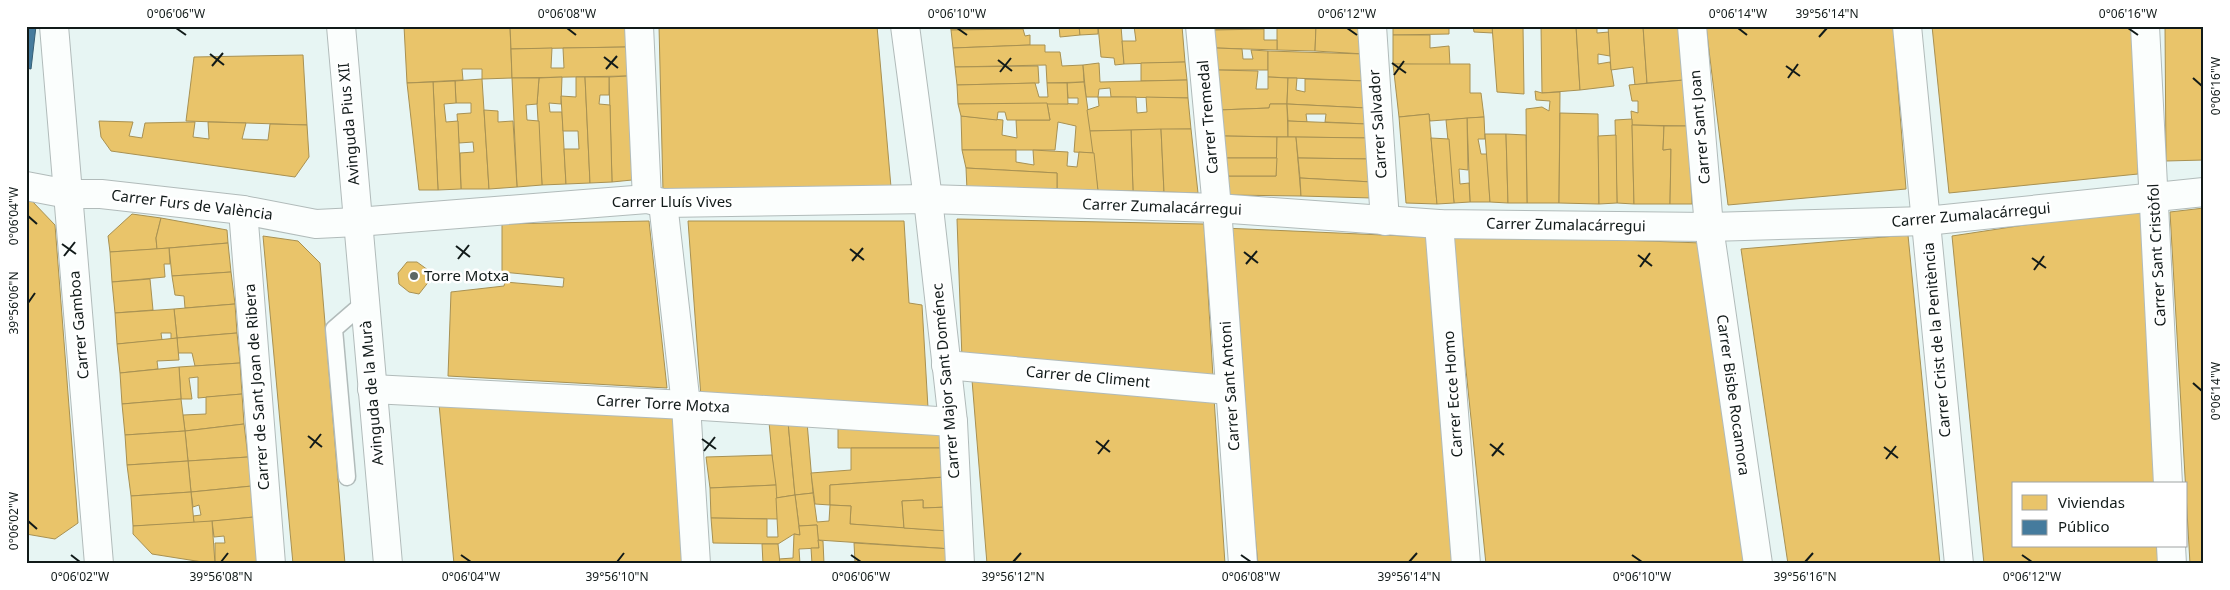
<svg xmlns="http://www.w3.org/2000/svg" width="2230" height="590" font-family="'Noto Sans',sans-serif">
  <style>
    .homes { fill: #e9c46a; stroke: #a89152 }
    .public { fill: #457b9d; stroke: #355e75 }
    .lines { fill: none; stroke-linecap: round; stroke-linejoin: round }
    .lane-casing { stroke: #b1bbba; stroke-width: 19 }
    .street-casing { stroke: #b1bbba; stroke-width: 30 }
    .secondary-casing { stroke: #b1bbba; stroke-width: 30 }
    .lane { stroke: #fbfefd; stroke-width: 16 }
    .street { stroke: #fbfefd; stroke-width: 28 }
    .secondary { stroke: #fbfefd; stroke-width: 28 }
    .ticks { fill: none; stroke: #111a19; stroke-width: 2 }
    .poi-dot { fill: #5c6765; stroke: #fff; stroke-width: 2 }
    .labels { text-anchor: middle; stroke-width: 5; stroke-linejoin: round; paint-order: stroke }
    .street-label { font-size: 15px; fill: #111a19; stroke: #fff }
    .poi-label { font-size: 15px; fill: #111a19; stroke: #fff; text-anchor: start }
    .neatline { fill: none; stroke: #111a19; stroke-width: 2 }
    .ticks-label { font-size: 12px; text-anchor: middle; fill: #111a19 }
  </style>
  <rect width="100%" height="100%" fill="#e7f5f3"/>
  <!-- homes -->
  <g class="homes">
    <polygon points="404,26 510,26 512,78 482,79 482,69 462,69 463,80 407,83"/>
    <polygon points="510,26 626,26 626,47 511,49"/>
    <polygon points="659,26 877,26 891,187 663,191"/>
    <polygon points="950,26 1059,26 1059,28 951,30"/>
    <polygon points="1059,26 1079,26 1080,35 1060,37"/>
    <polygon points="1079,26 1098,26 1098,34 1080,35"/>
    <polygon points="1098,26 1121,26 1124,64 1115,65 1114,58 1101,57"/>
    <polygon points="1134,26 1182,26 1185,62 1124,64 1122,41 1136,41"/>
    <polygon points="1214,26 1277,26 1277,28 1214,30"/>
    <polygon points="1277,26 1316,26 1315,51 1277,50"/>
    <polygon points="1316,26 1363,26 1364,54 1315,51"/>
    <polygon points="1393,26 1449,26 1449,34 1393,35"/>
    <polygon points="1473,26 1492,26 1493,33 1474,32"/>
    <polygon points="1492,26 1523,26 1524,94 1497,92"/>
    <polygon points="1541,26 1576,26 1580,90 1542,93"/>
    <polygon points="1576,26 1597,26 1597,33 1609,32 1610,56 1598,54 1598,64 1610,62 1614,86 1580,90"/>
    <polygon points="1608,26 1643,26 1647,83 1635,85 1633,67 1611,70"/>
    <polygon points="1643,26 1678,26 1684,80 1647,83"/>
    <polygon points="1706,26 1893,26 1906,189 1728,205"/>
    <polygon points="1932,26 2136,26 2138,174 1949,193"/>
    <polygon points="2165,26 2204,26 2204,160 2166,161"/>
    <polygon points="1023,29 1025,36 1030,35 1030,45 953,48 951,30"/>
    <polygon points="1264,29 1264,40 1277,40 1277,50 1216,48 1214,30"/>
    <polygon points="1393,35 1430,35 1430,48 1449,46 1450,65 1393,64"/>
    <polygon points="1030,45 1045,45 1045,52 1060,52 1062,66 1083,65 1084,82 1047,83 1046,65 955,67 953,48"/>
    <polygon points="626,47 628,76 512,78 511,49 552,48 551,68 564,68 563,48"/>
    <polygon points="1216,48 1242,49 1243,59 1253,59 1251,50 1268,51 1268,70 1217,70"/>
    <polygon points="1268,51 1364,54 1366,81 1268,77"/>
    <polygon points="303,55 307,125 186,121 194,57"/>
    <polygon points="1185,62 1187,80 1141,81 1141,63"/>
    <polygon points="1099,63 1100,82 1187,80 1188,98 1111,97 1110,88 1099,89 1098,97 1086,97 1083,65"/>
    <polygon points="1393,64 1470,64 1470,93 1481,93 1484,117 1430,121 1429,114 1399,117"/>
    <polygon points="1038,66 1039,83 957,85 955,67"/>
    <polygon points="1217,70 1258,71 1256,89 1268,89 1268,77 1288,78 1287,104 1270,104 1269,108 1219,110"/>
    <polygon points="628,76 632,180 612,182 609,77"/>
    <polygon points="562,77 561,104 549,103 550,112 562,112 566,184 542,185 537,104 539,78"/>
    <polygon points="576,77 585,77 590,183 566,184 564,149 579,149 578,131 563,131 561,96 576,97"/>
    <polygon points="585,77 609,77 609,95 600,95 599,104 610,105 612,182 590,183"/>
    <polygon points="512,78 539,78 537,104 526,105 527,120 539,121 542,185 517,187"/>
    <polygon points="1288,78 1297,78 1296,90 1305,92 1305,79 1366,81 1367,108 1287,104"/>
    <polygon points="482,79 489,189 461,189 460,153 474,152 473,142 459,143 457,114 471,113 471,103 456,103 455,81"/>
    <polygon points="1684,80 1688,126 1632,125 1631,111 1638,113 1638,101 1632,101 1629,85"/>
    <polygon points="455,81 456,103 444,104 446,122 458,121 461,189 438,190 433,82"/>
    <polygon points="433,82 438,190 419,190 407,83"/>
    <polygon points="1084,82 1094,153 1074,152 1076,126 1058,122 1055,150 962,150 961,116 1003,120 1002,135 1017,138 1016,120 1050,120 1047,103 1078,104 1078,98 1068,98 1067,83"/>
    <polygon points="1035,83 1039,97 1048,97 1047,83 1067,83 1068,104 958,104 957,85"/>
    <polygon points="1535,91 1542,93 1560,92 1559,203 1527,203 1526,109 1542,107 1549,111 1550,101 1536,100"/>
    <polygon points="1098,97 1136,97 1137,113 1147,112 1146,97 1188,98 1191,129 1090,131 1087,110 1099,106"/>
    <polygon points="1047,103 1050,120 1007,120 1005,112 998,112 997,120 961,116 958,104"/>
    <polygon points="1270,104 1287,104 1288,137 1223,136 1219,110 1269,108"/>
    <polygon points="1287,104 1367,108 1367,124 1325,122 1326,114 1306,114 1307,122 1288,121"/>
    <polygon points="484,110 498,111 498,122 513,121 517,187 489,189"/>
    <polygon points="1560,113 1598,114 1599,204 1559,203"/>
    <polygon points="1429,114 1437,204 1406,203 1399,117"/>
    <polygon points="1484,117 1485,139 1478,139 1481,154 1487,154 1490,202 1470,202 1467,118"/>
    <polygon points="1467,118 1468,170 1459,169 1460,184 1469,183 1470,202 1454,203 1446,120"/>
    <polygon points="1632,119 1634,204 1617,203 1615,120"/>
    <polygon points="99,121 133,122 129,136 142,138 145,123 195,122 193,137 209,139 208,122 246,123 242,139 268,140 270,124 307,125 309,157 295,177 111,151 101,137"/>
    <polygon points="1288,121 1367,124 1370,138 1288,137"/>
    <polygon points="1632,125 1664,126 1663,150 1671,149 1670,204 1634,204"/>
    <polygon points="1664,126 1688,126 1692,204 1670,204 1671,149 1663,150"/>
    <polygon points="1161,129 1164,192 1133,191 1131,130"/>
    <polygon points="1161,129 1191,129 1198,193 1164,192"/>
    <polygon points="1131,130 1133,191 1098,191 1090,131"/>
    <polygon points="1485,134 1506,134 1508,203 1490,202"/>
    <polygon points="1506,134 1526,135 1527,203 1508,203"/>
    <polygon points="1616,135 1617,203 1599,204 1598,136"/>
    <polygon points="1223,136 1277,137 1277,158 1224,158"/>
    <polygon points="1277,137 1296,137 1301,196 1226,195 1226,176 1276,176"/>
    <polygon points="1296,137 1370,138 1370,159 1298,158"/>
    <polygon points="1431,138 1449,139 1454,203 1437,204"/>
    <polygon points="962,150 1016,150 1016,162 1034,165 1033,150 1068,152 1067,166 1077,167 1079,152 1094,153 1098,191 1057,191 1057,173 966,168"/>
    <polygon points="1224,158 1277,158 1276,176 1226,176"/>
    <polygon points="1298,158 1370,159 1372,182 1300,178"/>
    <polygon points="966,168 1057,173 1057,191 967,190"/>
    <polygon points="1300,178 1372,182 1372,198 1301,196"/>
    <polygon points="26,200 32,201 55,225 78,523 55,539 26,534"/>
    <polygon points="2143,207 2155,484 2014,484 2014,546 2157,546 2158,564 1984,564 1952,236"/>
    <polygon points="2204,208 2204,564 2190,564 2170,212"/>
    <polygon points="132,214 161,218 156,238 157,249 110,252 108,236"/>
    <polygon points="161,218 227,230 228,243 157,249 156,238"/>
    <polygon points="957,219 1204,224 1213,377 962,359"/>
    <polygon points="649,221 667,388 448,376 451,292 504,286 505,282 563,287 564,278 502,272 502,224"/>
    <polygon points="688,221 904,221 909,303 922,305 928,408 701,397"/>
    <polygon points="1223,228 1429,237 1453,564 1258,564"/>
    <polygon points="1452,234 1702,243 1744,564 1486,564"/>
    <polygon points="1908,235 1940,564 1788,564 1741,249"/>
    <polygon points="263,236 298,241 320,263 345,564 293,564"/>
    <polygon points="228,243 231,272 172,276 169,248"/>
    <polygon points="169,248 170,264 164,264 165,277 112,282 110,252"/>
    <polygon points="407,262 417,262 428,270 430,280 419,294 409,292 399,284 398,273"/>
    <polygon points="231,272 235,304 185,308 184,296 175,295 172,276"/>
    <polygon points="150,279 153,310 115,313 112,282"/>
    <polygon points="235,304 237,333 177,338 174,309"/>
    <polygon points="174,309 177,338 171,339 171,333 161,333 162,340 117,344 115,313"/>
    <polygon points="237,333 240,363 195,366 192,353 178,353 177,338"/>
    <polygon points="177,338 179,360 157,361 158,369 120,373 117,344"/>
    <polygon points="240,363 242,394 198,398 198,377 189,378 192,399 181,399 179,367"/>
    <polygon points="179,367 181,399 122,404 120,373"/>
    <polygon points="972,380 1214,398 1225,564 987,564"/>
    <polygon points="242,394 244,424 185,431 183,415 206,414 206,397"/>
    <polygon points="181,399 185,431 125,435 122,404"/>
    <polygon points="439,404 674,415 686,564 454,564"/>
    <polygon points="769,422 788,422 795,495 776,498"/>
    <polygon points="788,422 807,422 813,493 795,495"/>
    <polygon points="244,424 248,457 188,461 185,431"/>
    <polygon points="838,424 940,429 942,448 838,448"/>
    <polygon points="185,431 188,461 127,465 125,435"/>
    <polygon points="851,448 942,448 945,477 830,485 830,505 815,504 811,473 851,470"/>
    <polygon points="772,455 776,485 710,488 706,457"/>
    <polygon points="248,457 252,486 191,492 188,461"/>
    <polygon points="188,461 191,492 131,496 127,465"/>
    <polygon points="945,477 948,507 923,508 923,500 902,501 904,528 850,524 851,506 830,505 830,485"/>
    <polygon points="776,485 778,519 711,518 710,488"/>
    <polygon points="252,486 254,517 194,523 193,516 201,515 199,505 193,507 191,492"/>
    <polygon points="191,492 194,523 133,526 131,496"/>
    <polygon points="813,493 817,522 829,521 830,505 851,506 850,524 949,531 952,549 818,540 817,525 799,526 795,495"/>
    <polygon points="795,495 800,535 794,534 778,544 713,543 711,518 767,519 767,537 778,537 776,498"/>
    <polygon points="923,500 923,508 948,507 949,531 904,528 902,501"/>
    <polygon points="254,517 258,564 215,564 215,543 225,543 224,536 214,537 212,521"/>
    <polygon points="212,521 215,564 152,554 133,534 133,526"/>
    <polygon points="817,525 819,548 799,549 800,564 780,564 779,559 793,558 794,534 800,535 799,526"/>
    <polygon points="818,540 823,541 824,564 812,564 811,548 819,548"/>
    <polygon points="854,543 952,549 953,564 855,562"/>
    <polygon points="762,544 778,544 780,564 763,564"/>
  </g>
  <!-- public -->
  <polygon class="public" points="26,26 36,26 31,69 26,68"/>
  <g class="lines">
    <!-- lane casing -->
    <g class="lane-casing">
      <polyline id="lane" points="347,477 334,329 364,303"/>
    </g>
    <!-- street casing -->
    <g class="street-casing">
      <g id="street">
        <polyline points="54,26 99,564"/>
        <polyline points="639,26 647,199"/>
        <polyline points="905,26 928,199 953,422 960,564"/>
        <polyline points="1200,26 1217,208 1243,564"/>
        <polyline points="1372,26 1385,221"/>
        <polyline points="1692,26 1709,227 1758,564"/>
        <polyline points="1907,26 1959,564"/>
        <polyline points="2145,26 2168,484"/>
        <polyline points="663,203 686,405 696,564"/>
        <polyline points="243,210 271,564"/>
        <polyline points="357,222 647,199 663,203 928,199 1217,208 1439,224 1709,227 1926,221 2204,192"/>
        <polyline points="1439,224 1466,564"/>
        <polyline points="946,365 1229,390"/>
        <polyline points="372,389 686,405 953,422"/>
        <polyline points="2171,546 2172,564"/>
      </g>
    </g>
    <!-- secondary casing -->
    <g class="secondary-casing">
      <g id="secondary">
        <polyline points="341,26 388,564"/>
        <polyline points="26,186 68,194 101,194 243,210 316,224 357,222"/>
      </g>
    </g>
    <!-- lane -->
    <use href="#lane" class="lane"/>
    <!-- street -->
    <use href="#street" class="street"/>
    <!-- secondary -->
    <use href="#secondary" class="secondary"/>
  </g>
  <!-- ticks -->
  <path class="ticks" d="M176,28L186,35M567,28L576,35M957,28L967,35M1347,28L1357,35M1738,28L1747,35M2128,28L2138,35M1819,37L1827,28M210,54L224,65M604,57L618,68M998,60L1012,71M1392,63L1406,73M212,66L223,53M1786,66L1800,76M606,69L617,56M1000,72L1011,58M1394,75L1404,61M1788,78L1798,64M2193,78L2202,86M28,216L37,224M62,244L76,254M456,246L470,257M850,249L864,260M1244,252L1258,263M1638,255L1652,266M64,256L75,242M2032,258L2046,268M458,259L469,245M852,261L863,248M1246,264L1257,251M1640,267L1650,253M2034,270L2044,256M28,303L35,293M2193,383L2202,391M308,436L322,447M702,439L716,449M1096,441L1110,452M1490,444L1504,455M1884,447L1898,458M310,448L321,434M704,451L715,437M1098,454L1109,440M1492,456L1503,443M1886,459L1896,446M28,521L37,529M71,555L80,562M461,555L471,562M851,555L861,562M1241,555L1251,562M1632,555L1642,562M2022,555L2032,562M221,562L228,553M617,562L624,553M1013,562L1021,553M1409,562L1417,553M1805,562L1813,553"/>
  <!-- markers -->
  <circle class="poi-dot" cx="414" cy="276" r="5"/>
  <g class="labels">
    <!-- street labels -->
    <g class="street-label">
      <text transform="translate(1208 117) rotate(-95)" y="5">Carrer Tremedal</text>
      <text transform="translate(349 124) rotate(-95)" y="5">Avinguda Pius XII</text>
      <text transform="translate(1378 124) rotate(-94)" y="5">Carrer Salvador</text>
      <text transform="translate(1700 127) rotate(-95)" y="5">Carrer Sant Joan</text>
      <text x="672" y="207">Carrer Lluís Vives</text>
      <text transform="translate(192 205) rotate(7)" y="5">Carrer Furs de València</text>
      <text transform="translate(1162 207) rotate(2)" y="5">Carrer Zumalacárregui</text>
      <text transform="translate(1971 215) rotate(-5)" y="5">Carrer Zumalacárregui</text>
      <text transform="translate(1566 225) rotate(1)" y="5">Carrer Zumalacárregui</text>
      <text transform="translate(2157 255) rotate(-93)" y="5">Carrer Sant Cristòfol</text>
      <text transform="translate(79 325) rotate(-95)" y="5">Carrer Gamboa</text>
      <text transform="translate(1937 340) rotate(-95)" y="5">Carrer Crist de la Penitència</text>
      <text transform="translate(1088 377) rotate(5)" y="5">Carrer de Climent</text>
      <text transform="translate(946 381) rotate(-95)" y="5">Carrer Major Sant Doménec</text>
      <text transform="translate(1230 386) rotate(-94)" y="5">Carrer Sant Antoni</text>
      <text transform="translate(257 387) rotate(-94)" y="5">Carrer de Sant Joan de Ribera</text>
      <text transform="translate(372 393) rotate(-95)" y="5">Avinguda de la Murà</text>
      <text transform="translate(1453 394) rotate(-94)" y="5">Carrer Ecce Homo</text>
      <text transform="translate(1733 395) rotate(82)" y="5">Carrer Bisbe Rocamora</text>
      <text transform="translate(663 404) rotate(3)" y="5">Carrer Torre Motxa</text>
    </g>
    <!-- poi labels -->
    <g class="poi-label">
      <text x="424" y="281">Torre Motxa</text>
    </g>
  </g>
  <!-- border -->
  <rect width="2230" height="590" fill="none" stroke="#ffffff" stroke-width="55"/>
  <!-- legend -->
  <rect x="2012" y="482" width="175" height="65" fill="#ffffff" stroke="#a0a3a3"/>
  <rect x="2022" y="495" width="25" height="15" fill="#e9c46a" stroke="#a0a3a3"/>
  <text x="2058" y="508" font-size="15" fill="#111a19">Viviendas</text>
  <rect x="2022" y="520" width="25" height="15" fill="#457b9d" stroke="#a0a3a3"/>
  <text x="2058" y="532" font-size="15" fill="#111a19">Público</text>
  <rect x="28" y="28" width="2174" height="534" class="neatline"/>
  <g class="ticks-label">
    <text x="176" y="18">0°06'06"W</text>
    <text x="567" y="18">0°06'08"W</text>
    <text x="957" y="18">0°06'10"W</text>
    <text x="1347" y="18">0°06'12"W</text>
    <text x="1738" y="18">0°06'14"W</text>
    <text x="1827" y="18">39°56'14"N</text>
    <text x="2128" y="18">0°06'16"W</text>
    <text transform="translate(2216 86) rotate(-90)" y="4">0°06'16"W</text>
    <text transform="translate(14 216) rotate(-90)" y="4">0°06'04"W</text>
    <text transform="translate(14 303) rotate(-90)" y="4">39°56'06"N</text>
    <text transform="translate(2216 391) rotate(-90)" y="4">0°06'14"W</text>
    <text transform="translate(14 521) rotate(-90)" y="4">0°06'02"W</text>
    <text x="80" y="581">0°06'02"W</text>
    <text x="221" y="581">39°56'08"N</text>
    <text x="471" y="581">0°06'04"W</text>
    <text x="617" y="581">39°56'10"N</text>
    <text x="861" y="581">0°06'06"W</text>
    <text x="1013" y="581">39°56'12"N</text>
    <text x="1251" y="581">0°06'08"W</text>
    <text x="1409" y="581">39°56'14"N</text>
    <text x="1642" y="581">0°06'10"W</text>
    <text x="1805" y="581">39°56'16"N</text>
    <text x="2032" y="581">0°06'12"W</text>
  </g>
</svg>
